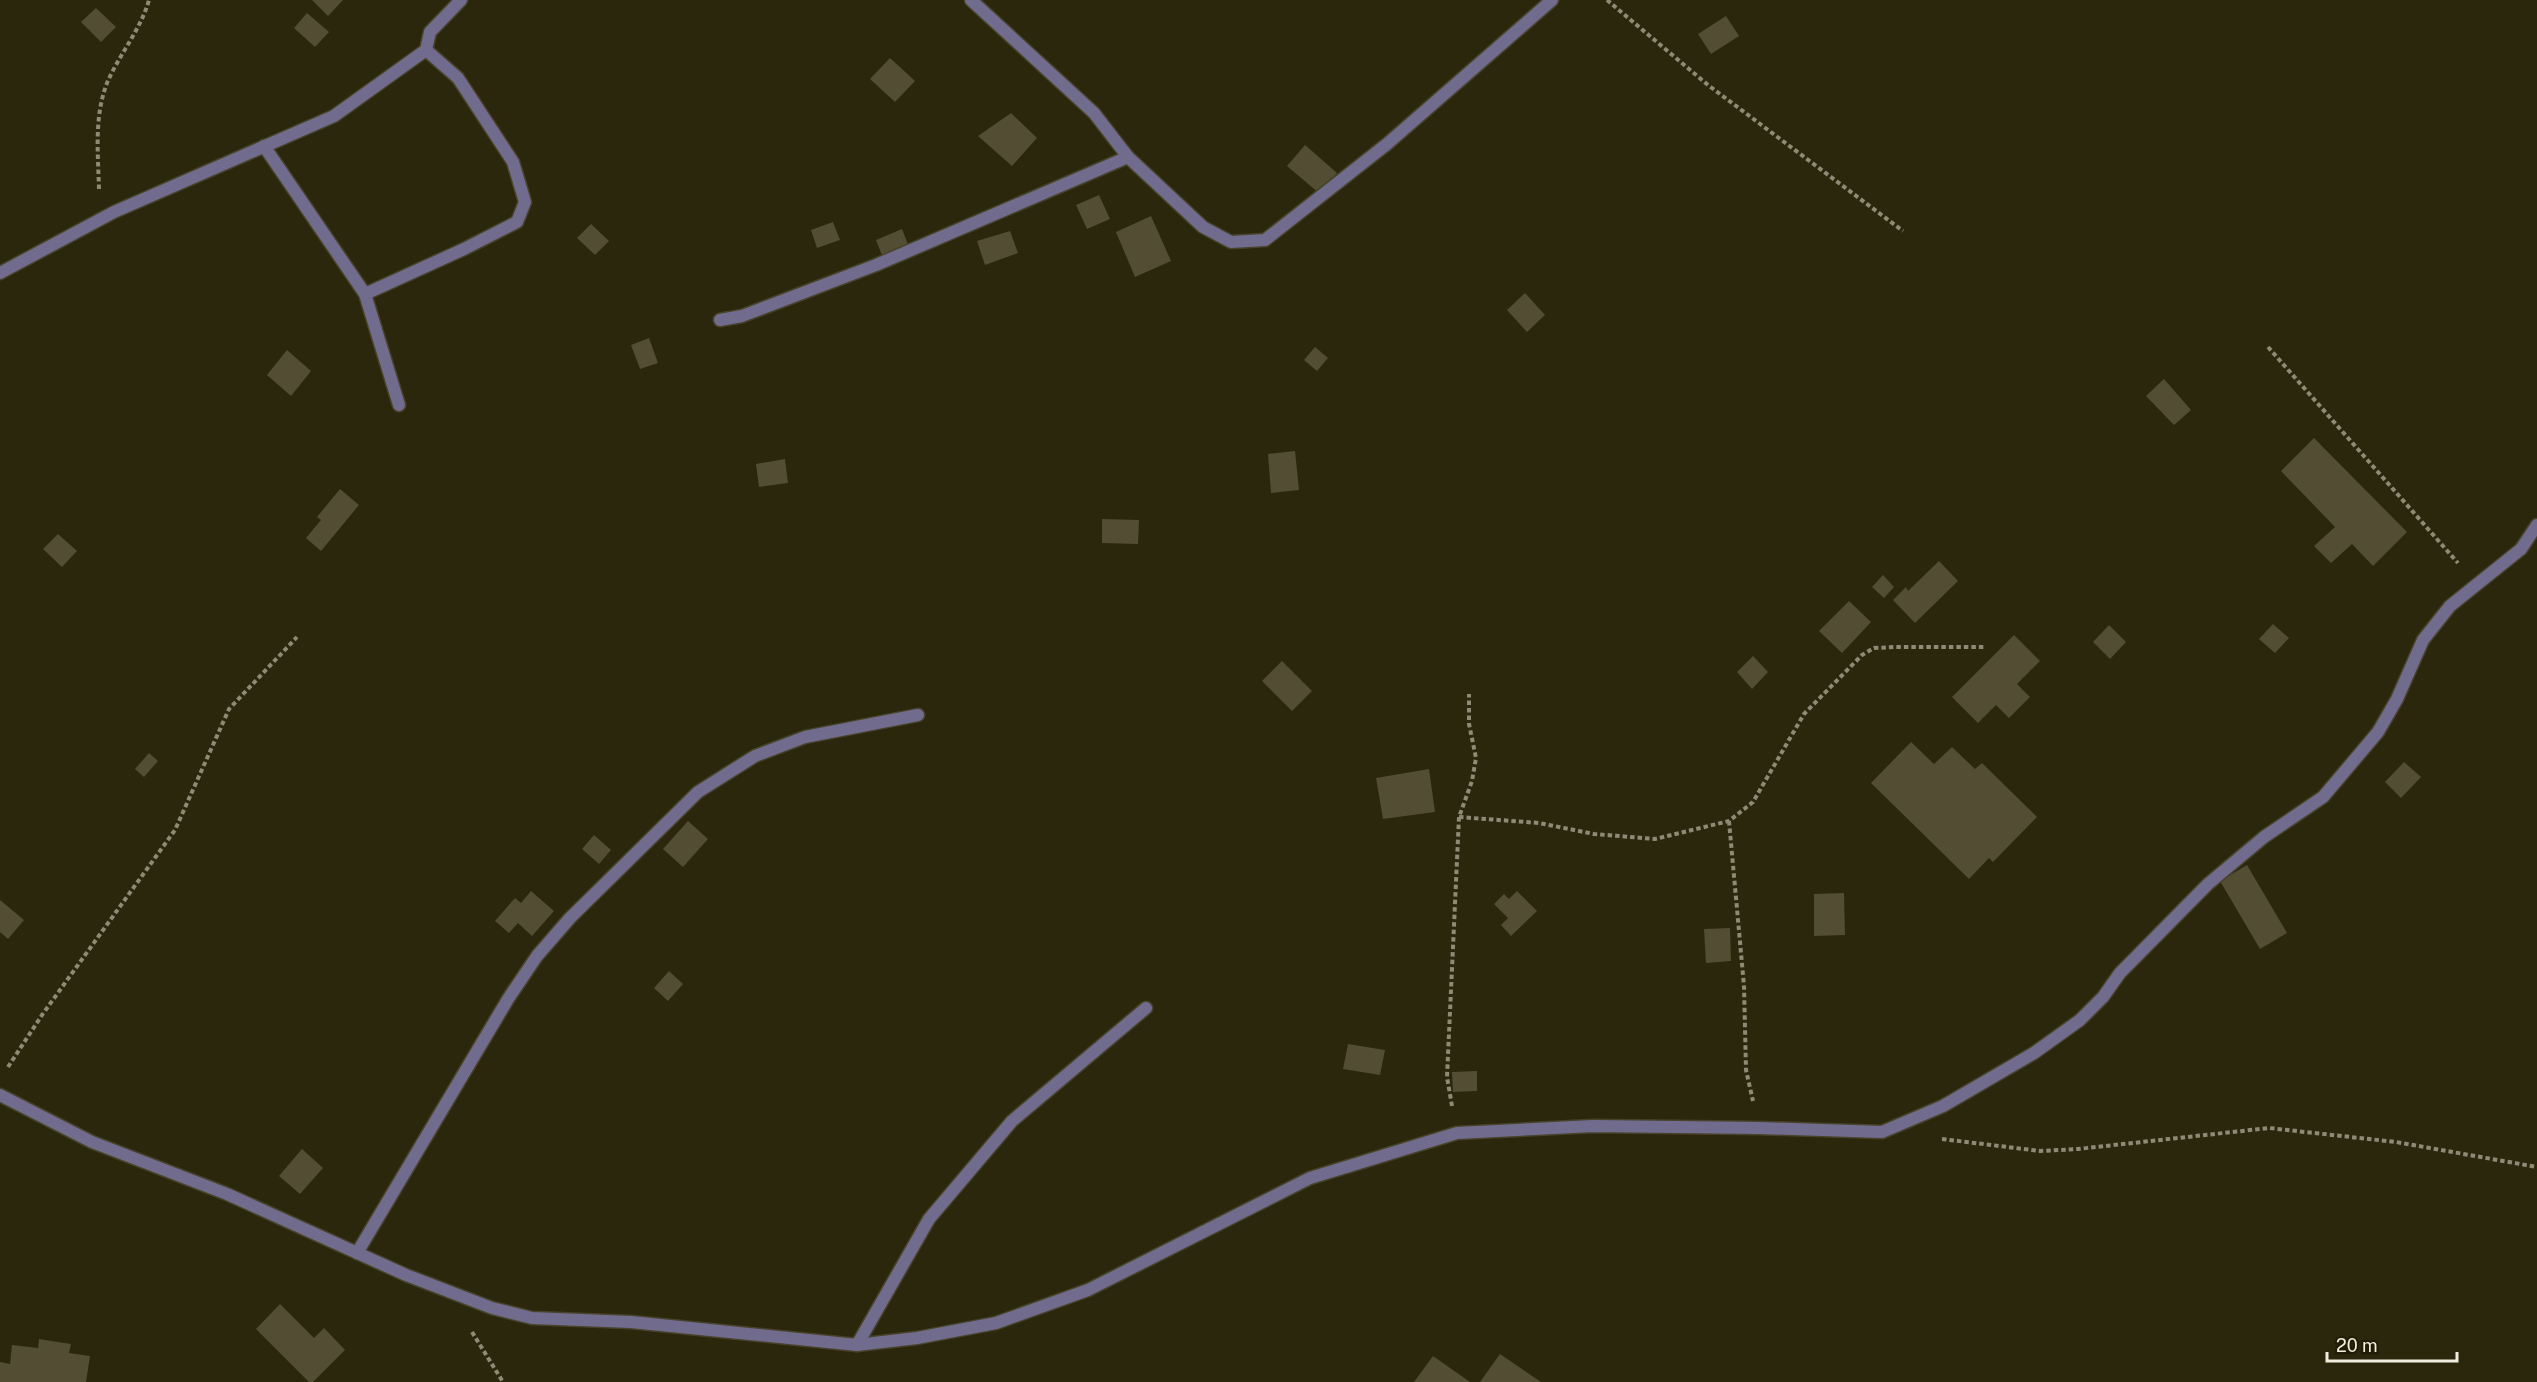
<svg xmlns="http://www.w3.org/2000/svg" width="2537" height="1382" font-family="'Public Sans',sans-serif">
  <style>
    .building { fill: #524d33 }
    .lines { fill: none; stroke-linecap: round; stroke-linejoin: round }
    .minor-casing { stroke: #47432a; stroke-width: 15 }
    .path { stroke: #8d8a75; stroke-width: 4; stroke-dasharray: 4.5 3; stroke-linecap: butt }
    .minor { stroke: #716c8d; stroke-width: 12 }
  </style>
  <rect width="100%" height="100%" fill="#2b270d"/>
  <!-- building -->
  <g class="building">
    <polygon points="312,0 343,0 328,16"/>
    <polygon points="96,8 116,27 101,42 81,22"/>
    <polygon points="307,13 329,32 315,47 294,28"/>
    <polygon points="1726,16 1739,36 1711,54 1698,34"/>
    <polygon points="890,58 915,81 895,102 870,79"/>
    <polygon points="1011,113 1037,138 1012,166 978,136"/>
    <polygon points="1305,145 1337,173 1320,194 1287,166"/>
    <polygon points="1099,195 1110,219 1087,229 1076,205"/>
    <polygon points="1151,216 1171,261 1135,277 1116,232"/>
    <polygon points="833,222 840,240 817,248 811,230"/>
    <polygon points="591,224 609,241 595,255 577,238"/>
    <polygon points="902,229 909,247 883,258 876,240"/>
    <polygon points="1010,231 1018,253 985,265 977,241"/>
    <polygon points="1525,293 1545,315 1527,332 1507,310"/>
    <polygon points="649,338 658,363 640,369 631,345"/>
    <polygon points="1315,347 1328,358 1317,371 1304,360"/>
    <polygon points="287,350 311,371 291,396 267,375"/>
    <polygon points="2164,379 2191,410 2174,425 2146,396"/>
    <polygon points="2314,438 2407,532 2373,566 2352,544 2331,563 2314,546 2335,527 2281,471"/>
    <polygon points="1295,451 1299,490 1271,493 1268,454"/>
    <polygon points="785,459 788,483 759,487 756,464"/>
    <polygon points="340,489 359,505 321,551 306,538 321,520 317,517"/>
    <polygon points="1102,519 1139,520 1138,544 1102,543"/>
    <polygon points="58,534 77,551 62,567 43,549"/>
    <polygon points="1939,561 1958,581 1915,623 1893,600 1906,587 1908,591"/>
    <polygon points="1883,575 1894,587 1884,598 1872,587"/>
    <polygon points="1849,601 1871,622 1842,653 1819,631"/>
    <polygon points="2273,624 2289,638 2275,653 2259,639"/>
    <polygon points="2109,625 2126,642 2110,659 2093,642"/>
    <polygon points="2014,635 2040,661 2017,684 2030,697 2009,718 1996,705 1978,723 1952,697"/>
    <polygon points="1753,656 1768,672 1752,689 1737,672"/>
    <polygon points="1282,661 1312,691 1292,711 1262,681"/>
    <polygon points="1911,742 1934,764 1952,747 1975,769 1982,763 2037,817 1993,862 1989,858 1969,879 1871,783"/>
    <polygon points="149,753 158,761 144,777 135,769"/>
    <polygon points="2404,762 2421,777 2401,798 2385,782"/>
    <polygon points="1429,769 1435,812 1383,819 1376,778"/>
    <polygon points="688,821 708,839 683,867 663,849"/>
    <polygon points="594,835 611,850 599,864 582,849"/>
    <polygon points="2247,865 2287,933 2260,949 2220,881"/>
    <polygon points="531,891 554,911 532,936 518,923 509,933 495,921 515,898 521,903"/>
    <polygon points="1517,891 1537,911 1511,936 1501,925 1508,918 1494,904 1504,894 1509,899"/>
    <polygon points="1844,893 1845,935 1814,936 1814,894"/>
    <polygon points="0,900 24,920 8,939 0,932"/>
    <polygon points="1730,928 1731,961 1706,963 1704,929"/>
    <polygon points="669,971 683,984 668,1001 654,988"/>
    <polygon points="1348,1044 1385,1050 1380,1075 1343,1069"/>
    <polygon points="1477,1071 1477,1091 1453,1092 1452,1072"/>
    <polygon points="302,1149 323,1168 300,1194 279,1176"/>
    <polygon points="280,1304 314,1338 324,1328 345,1350 313,1382 309,1382 256,1329"/>
    <polygon points="39,1339 71,1344 69,1353 90,1356 86,1382 0,1382 0,1362 10,1364 12,1345 38,1348"/>
    <polygon points="1500,1354 1541,1382 1480,1382"/>
    <polygon points="1433,1356 1470,1382 1414,1382"/>
  </g>
  <g class="lines">
    <!-- minor casing -->
    <g class="minor-casing">
      <g id="minor">
        <polyline points="971,0 1094,113 1128,157 1203,227 1231,242 1265,240 1387,144 1552,0"/>
        <polyline points="264,146 365,294 399,405"/>
        <polyline points="0,273 114,212 334,116 426,50 430,32 461,0"/>
        <polyline points="365,294 464,249 517,222 525,202 513,162 458,78 426,50"/>
        <polyline points="720,320 742,316 876,265 1128,157"/>
        <polyline points="0,1095 92,1142 227,1194 406,1275 492,1308 532,1318 631,1322 857,1345 917,1338 996,1323 1088,1290 1310,1178 1457,1133 1593,1126 1759,1128 1882,1132 1943,1106 2034,1053 2080,1020 2103,997 2120,973 2208,884 2264,837 2323,797 2378,732 2397,699 2423,640 2450,606 2521,549 2537,525"/>
        <polyline points="357,1253 508,999 537,956 570,918 698,792 755,756 805,737 918,715"/>
        <polyline points="857,1345 929,1219 1012,1121 1146,1008"/>
      </g>
    </g>
    <!-- path -->
    <g class="path">
      <polyline points="1607,0 1708,85 1903,231"/>
      <path d="M99,189C98,153 94,117 107,83C119,55 141,29 149,0"/>
      <polyline points="2268,347 2458,563"/>
      <polyline points="1459,817 1539,823 1594,834 1655,839 1729,821 1753,802 1804,714 1862,655 1874,648 1894,647 1985,647"/>
      <polyline points="1729,821 1744,986 1746,1070 1753,1101"/>
      <polyline points="8,1067 42,1015 175,830 229,709 297,637"/>
      <polyline points="1452,1106 1447,1077 1459,817 1472,781 1476,758 1469,724 1469,694"/>
      <polyline points="1942,1139 2040,1151 2078,1149 2269,1128 2396,1142 2537,1167"/>
      <polyline points="472,1332 503,1382"/>
    </g>
    <!-- minor -->
    <use href="#minor" class="minor"/>
  </g>
  <!-- scale -->
  <path d="M2327 1352v9h130v-9" fill="none" stroke="#f0eedf" stroke-width="3"/>
  <text x="2336" y="1352" font-size="18" fill="#f0eedf" stroke="#211d04" stroke-width="4.5" paint-order="stroke">20 m</text>
</svg>
